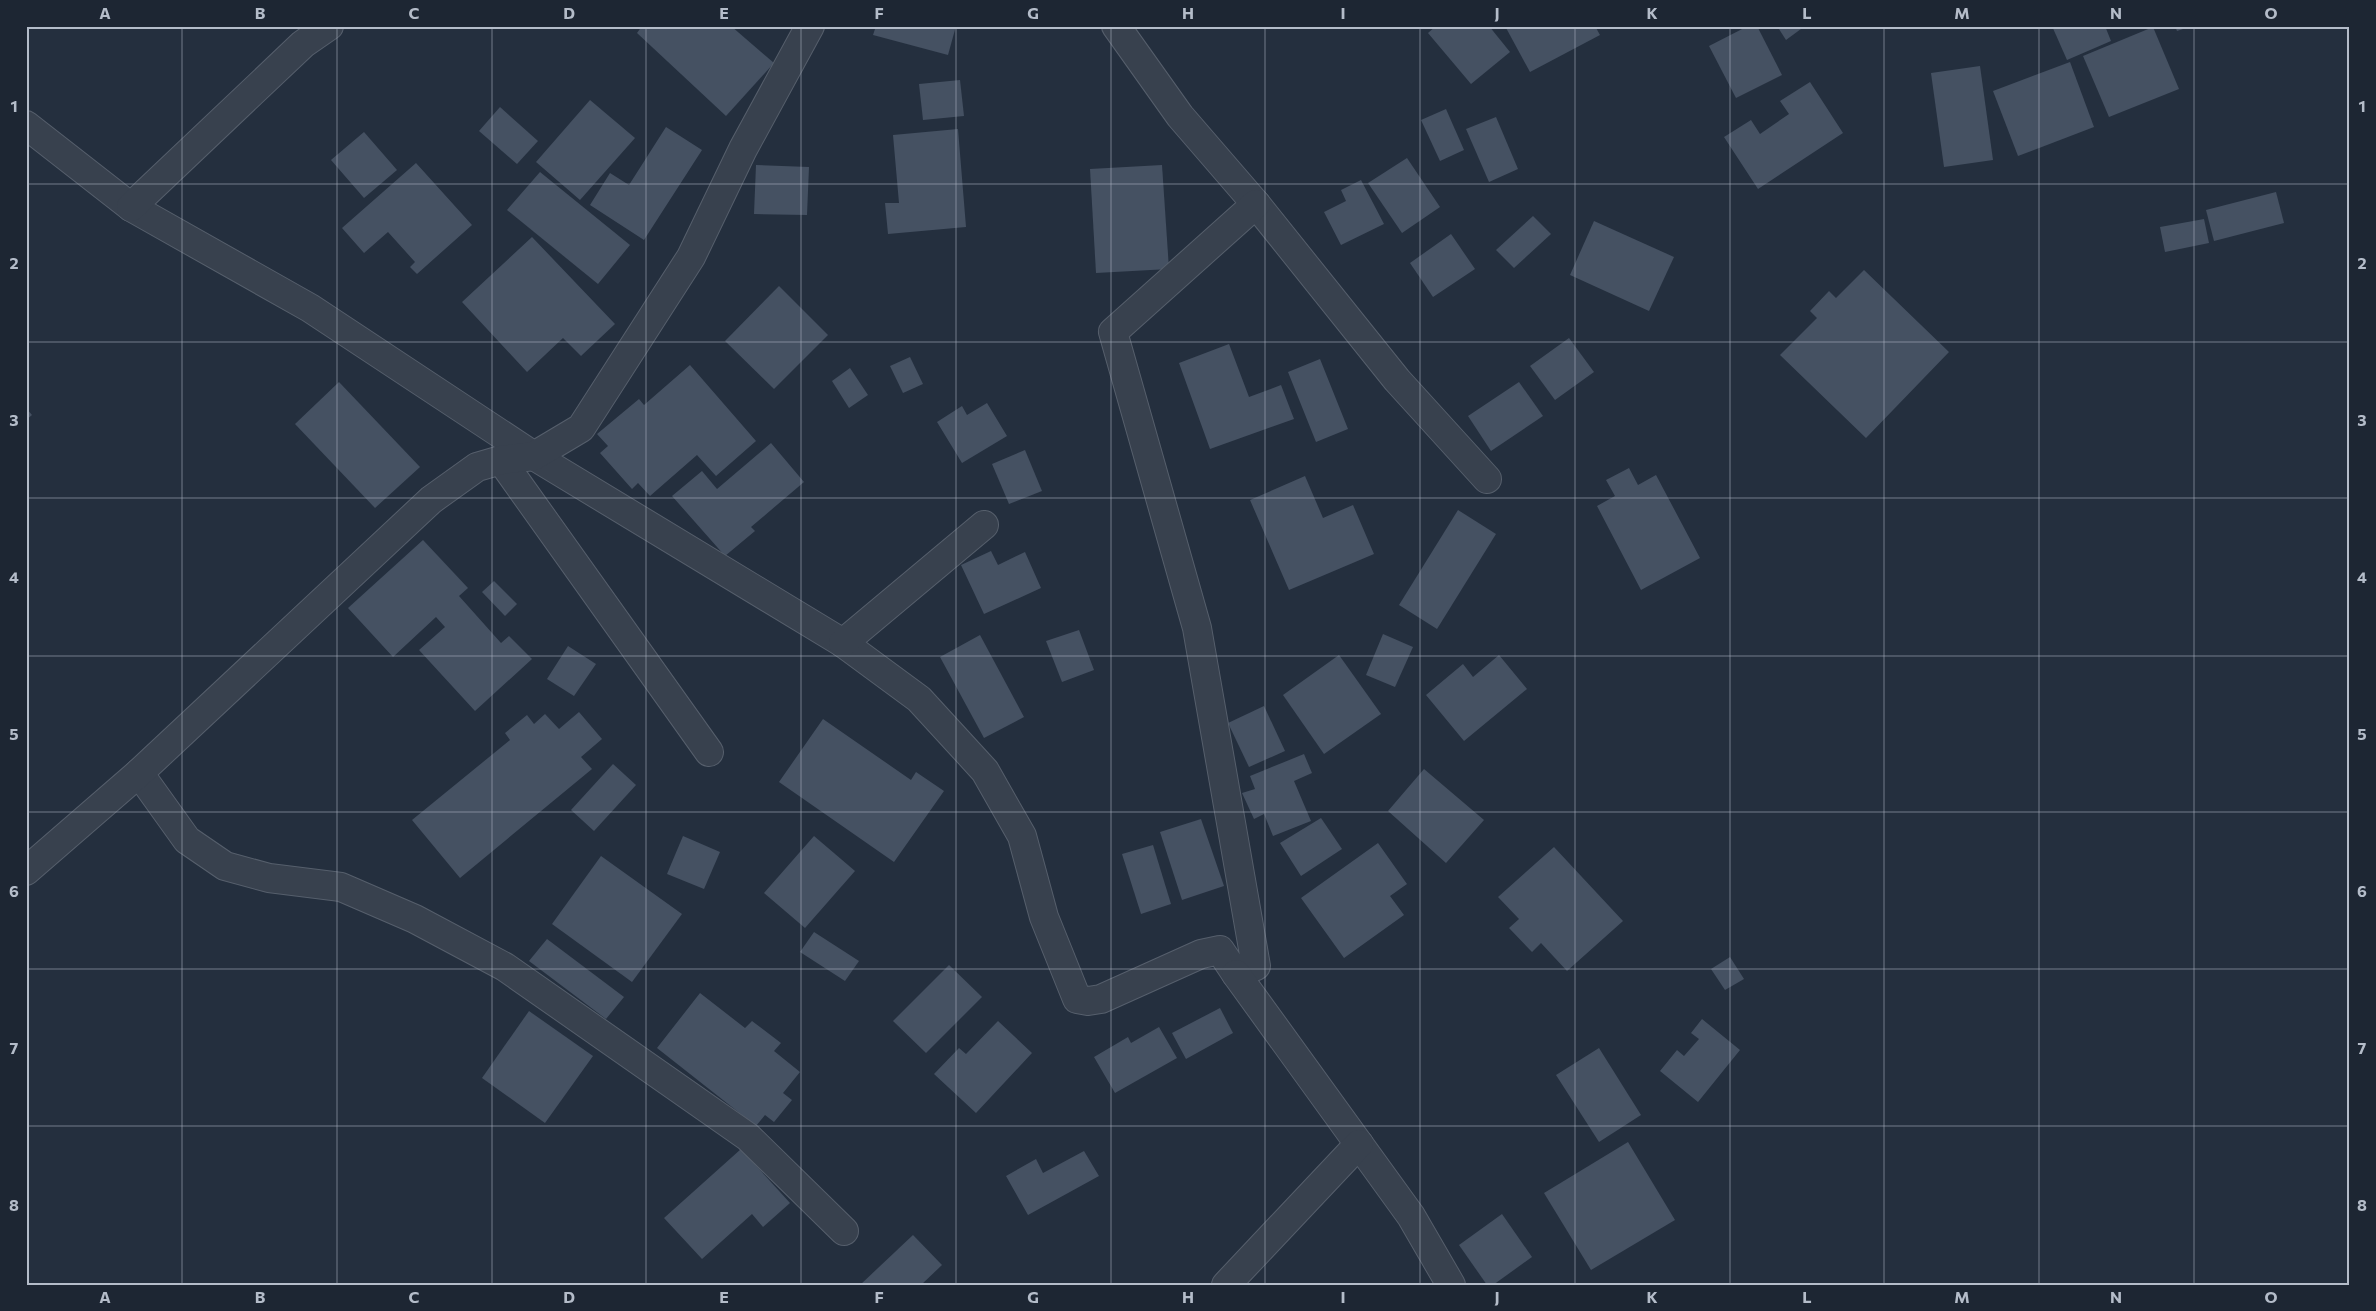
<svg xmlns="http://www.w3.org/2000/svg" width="2376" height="1311" font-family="Commissioner,sans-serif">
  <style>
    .building { fill: #455162 }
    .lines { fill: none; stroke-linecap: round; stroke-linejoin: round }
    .minor-casing { stroke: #565f6c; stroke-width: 30 }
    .minor { stroke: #38414e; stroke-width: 28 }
    .grid { fill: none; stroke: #b4bcc9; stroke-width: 1; stroke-opacity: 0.55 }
    .neatline { fill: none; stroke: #b4bcc9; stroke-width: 2 }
    .grid-label { font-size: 16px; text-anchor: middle; font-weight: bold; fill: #b4bcc9 }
  </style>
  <rect width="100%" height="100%" fill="#242f3e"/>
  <!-- building -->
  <g class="building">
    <polygon points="642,26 731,26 774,63 726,116 637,33"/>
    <polygon points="876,26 956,26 948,55 873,35"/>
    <polygon points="1436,26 1489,26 1510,52 1471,84 1428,33"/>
    <polygon points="1505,26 1595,26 1600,35 1530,72"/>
    <polygon points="1748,26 1757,26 1782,75 1736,98 1709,46"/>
    <polygon points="1777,26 1805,26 1786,40"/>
    <polygon points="2052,26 2105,26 2111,41 2067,60"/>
    <polygon points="2175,26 2189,26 2189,27 2177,31"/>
    <polygon points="2153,27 2179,89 2109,117 2083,56"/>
    <polygon points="2070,62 2094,127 2018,156 1993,91"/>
    <polygon points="1980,66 1993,160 1944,167 1931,73"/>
    <polygon points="960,80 964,116 923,120 919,84"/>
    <polygon points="1810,82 1843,133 1758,189 1724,137 1751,120 1760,134 1789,114 1780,101"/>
    <polygon points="590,100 635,138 580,200 536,162"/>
    <polygon points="500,107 538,141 517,164 479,131"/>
    <polygon points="1446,109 1464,150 1440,161 1421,120"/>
    <polygon points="1496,117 1518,169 1489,182 1466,129"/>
    <polygon points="666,127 702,150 644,240 590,205 610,173 629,185"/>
    <polygon points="958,129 966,227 888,234 885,203 899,203 893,135"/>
    <polygon points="364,132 397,170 364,198 331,160"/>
    <polygon points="1407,158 1440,207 1402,233 1368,183"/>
    <polygon points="416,163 472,225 417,274 410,267 415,262 388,232 364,253 342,228"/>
    <polygon points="756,165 809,167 807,215 754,214"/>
    <polygon points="1162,165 1169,269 1096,273 1090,169"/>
    <polygon points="540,172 630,245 598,284 507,210"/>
    <polygon points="1361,180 1384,224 1341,245 1324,212 1346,201 1341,190"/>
    <polygon points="2276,192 2284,223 2214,241 2206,210"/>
    <polygon points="1533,216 1551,234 1514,268 1496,250"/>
    <polygon points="2204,219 2209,243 2165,252 2160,227"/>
    <polygon points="1594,221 1674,257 1649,311 1570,275"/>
    <polygon points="1451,234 1475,269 1433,297 1410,263"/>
    <polygon points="532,237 615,324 581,356 563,338 527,372 462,302"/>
    <polygon points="1864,270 1949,352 1866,438 1780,355 1817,318 1810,311 1829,291 1836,298"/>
    <polygon points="779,286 828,335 774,389 725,341"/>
    <polygon points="1569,338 1594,372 1555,400 1530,366"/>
    <polygon points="1229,344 1249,397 1281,385 1294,419 1210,449 1179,363"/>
    <polygon points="910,357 923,384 903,393 890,366"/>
    <polygon points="1320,359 1348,429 1316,442 1288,372"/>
    <polygon points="690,365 756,441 716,476 697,455 650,496 638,483 632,489 600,453 608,446 597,434 639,399 644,405"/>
    <polygon points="850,368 868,395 849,408 832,381"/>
    <polygon points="339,382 420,467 375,508 295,424"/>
    <polygon points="1519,382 1543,416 1491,451 1468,416"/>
    <polygon points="987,403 1007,436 962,463 937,422 962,406 967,415"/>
    <polygon points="26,408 32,415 26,420"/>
    <polygon points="771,443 804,482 751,527 755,531 725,556 672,496 702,471 717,489"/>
    <polygon points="1025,450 1042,491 1009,504 992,464"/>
    <polygon points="1629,468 1638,485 1656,475 1700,558 1641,590 1597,506 1615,496 1606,480"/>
    <polygon points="1305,476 1323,518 1353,505 1374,554 1289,590 1250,500"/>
    <polygon points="1458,510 1496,534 1437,629 1399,605"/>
    <polygon points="423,540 468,588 459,596 501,643 509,636 532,659 475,711 419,650 445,627 436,617 393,657 348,608"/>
    <polygon points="991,551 998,565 1025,552 1041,588 984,614 961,565"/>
    <polygon points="494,581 517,604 505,616 482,592"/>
    <polygon points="1079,630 1094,670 1062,682 1046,641"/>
    <polygon points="1383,634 1413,647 1395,687 1366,675"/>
    <polygon points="980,635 1024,717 984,738 940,657"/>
    <polygon points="568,646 596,664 574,696 547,679"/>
    <polygon points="1339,655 1381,714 1324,754 1283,695"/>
    <polygon points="1499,655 1527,689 1464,741 1426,695 1463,664 1473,677"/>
    <polygon points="1264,706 1285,751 1249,767 1228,723"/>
    <polygon points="579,712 602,739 581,757 592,769 460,878 412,820 510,740 505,733 527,715 534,724 545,714 559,729"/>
    <polygon points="823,719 911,780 916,772 944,791 894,862 779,782"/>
    <polygon points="1304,754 1312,773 1294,781 1311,821 1273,836 1264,814 1254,819 1242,793 1255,789 1250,776"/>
    <polygon points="613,764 636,785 594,831 571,810"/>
    <polygon points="1424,769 1484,820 1446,863 1388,811"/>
    <polygon points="1321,818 1342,849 1301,876 1280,843"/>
    <polygon points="1201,819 1224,886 1182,900 1160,832"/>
    <polygon points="683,836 720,852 704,889 667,874"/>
    <polygon points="814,836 855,871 805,928 764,893"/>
    <polygon points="1378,843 1407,884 1390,896 1404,915 1344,958 1301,898"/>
    <polygon points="1153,845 1171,904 1141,914 1122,854"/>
    <polygon points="1554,847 1623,921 1567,971 1541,943 1532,952 1509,928 1519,919 1498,897"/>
    <polygon points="601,856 682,914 632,982 552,924"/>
    <polygon points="814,932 859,961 845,981 800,952"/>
    <polygon points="547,939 624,997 606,1019 529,961"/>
    <polygon points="1730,957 1744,979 1725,990 1711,969"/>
    <polygon points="949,965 982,997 926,1053 893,1021"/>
    <polygon points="700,993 745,1028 752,1021 781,1043 774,1051 800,1072 783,1093 792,1100 774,1122 765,1115 756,1126 657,1048"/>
    <polygon points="1220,1008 1233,1033 1186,1059 1172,1033"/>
    <polygon points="529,1011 593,1056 545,1123 482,1078"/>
    <polygon points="1702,1019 1740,1050 1698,1102 1660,1071 1677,1050 1684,1056 1699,1039 1691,1033"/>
    <polygon points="998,1021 1032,1053 976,1113 934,1074 959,1048 966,1054"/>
    <polygon points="1159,1027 1177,1058 1115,1093 1094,1057 1128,1037 1131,1043"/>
    <polygon points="1599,1048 1641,1115 1599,1142 1556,1075"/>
    <polygon points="1628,1142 1675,1220 1591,1270 1544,1193"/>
    <polygon points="741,1149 790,1203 763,1227 752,1214 702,1259 664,1218"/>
    <polygon points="1084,1151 1099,1176 1028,1215 1006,1176 1036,1159 1043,1173"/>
    <polygon points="1502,1214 1532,1257 1493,1285 1487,1285 1459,1245"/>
    <polygon points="913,1235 942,1265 921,1285 860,1285"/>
  </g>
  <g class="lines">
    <!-- minor casing -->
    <g class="minor-casing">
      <g id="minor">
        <polyline points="1116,26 1180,116 1256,204 1397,380 1487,479"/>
        <polyline points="26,125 131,207 310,308 534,456 843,643 919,699 985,771 1022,836 1044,917 1077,999 1088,1001 1101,999 1201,954 1220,950 1236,974 1256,966 1197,628 1113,332 1256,204"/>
        <polyline points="131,207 303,44 329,26"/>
        <polyline points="501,460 709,752"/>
        <polyline points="843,643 984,525"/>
        <polyline points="139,773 187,840 225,866 269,878 341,887 415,919 505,967 748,1137 844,1231"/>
        <polyline points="26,871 139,773 431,500 477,467 501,460 534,456 581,428 691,257 743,149 810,26"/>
        <polyline points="1236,974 1411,1216 1451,1285"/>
        <polyline points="1226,1285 1359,1144"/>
      </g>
    </g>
    <!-- minor -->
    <use href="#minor" class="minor"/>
  </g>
  <!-- grid -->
  <path class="grid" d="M182,26V1285M337,26V1285M492,26V1285M646,26V1285M801,26V1285M956,26V1285M1111,26V1285M1265,26V1285M1420,26V1285M1575,26V1285M1730,26V1285M1884,26V1285M2039,26V1285M2194,26V1285M26,184H2350M26,342H2350M26,498H2350M26,656H2350M26,812H2350M26,969H2350M26,1126H2350"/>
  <!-- border -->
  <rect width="2376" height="1311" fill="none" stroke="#1d2633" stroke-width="55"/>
  <rect x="28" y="28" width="2320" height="1256" class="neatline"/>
  <g class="grid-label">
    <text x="105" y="19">A</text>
    <text x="260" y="19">B</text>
    <text x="414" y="19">C</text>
    <text x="569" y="19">D</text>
    <text x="724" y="19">E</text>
    <text x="879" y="19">F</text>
    <text x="1033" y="19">G</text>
    <text x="1188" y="19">H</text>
    <text x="1343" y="19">I</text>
    <text x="1497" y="19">J</text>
    <text x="1652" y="19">K</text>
    <text x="1807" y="19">L</text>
    <text x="1962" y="19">M</text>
    <text x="2116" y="19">N</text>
    <text x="2271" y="19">O</text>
    <text x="14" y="112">1</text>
    <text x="2362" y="112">1</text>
    <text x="14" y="269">2</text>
    <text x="2362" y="269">2</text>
    <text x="14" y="426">3</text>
    <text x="2362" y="426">3</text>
    <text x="14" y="583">4</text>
    <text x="2362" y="583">4</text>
    <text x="14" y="740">5</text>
    <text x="2362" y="740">5</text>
    <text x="14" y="897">6</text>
    <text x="2362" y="897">6</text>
    <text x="14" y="1054">7</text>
    <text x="2362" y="1054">7</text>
    <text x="14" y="1211">8</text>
    <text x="2362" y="1211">8</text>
    <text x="105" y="1303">A</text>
    <text x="260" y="1303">B</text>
    <text x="414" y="1303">C</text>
    <text x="569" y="1303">D</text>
    <text x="724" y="1303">E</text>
    <text x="879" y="1303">F</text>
    <text x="1033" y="1303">G</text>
    <text x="1188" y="1303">H</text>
    <text x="1343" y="1303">I</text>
    <text x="1497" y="1303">J</text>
    <text x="1652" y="1303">K</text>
    <text x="1807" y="1303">L</text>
    <text x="1962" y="1303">M</text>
    <text x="2116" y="1303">N</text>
    <text x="2271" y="1303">O</text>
  </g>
</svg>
